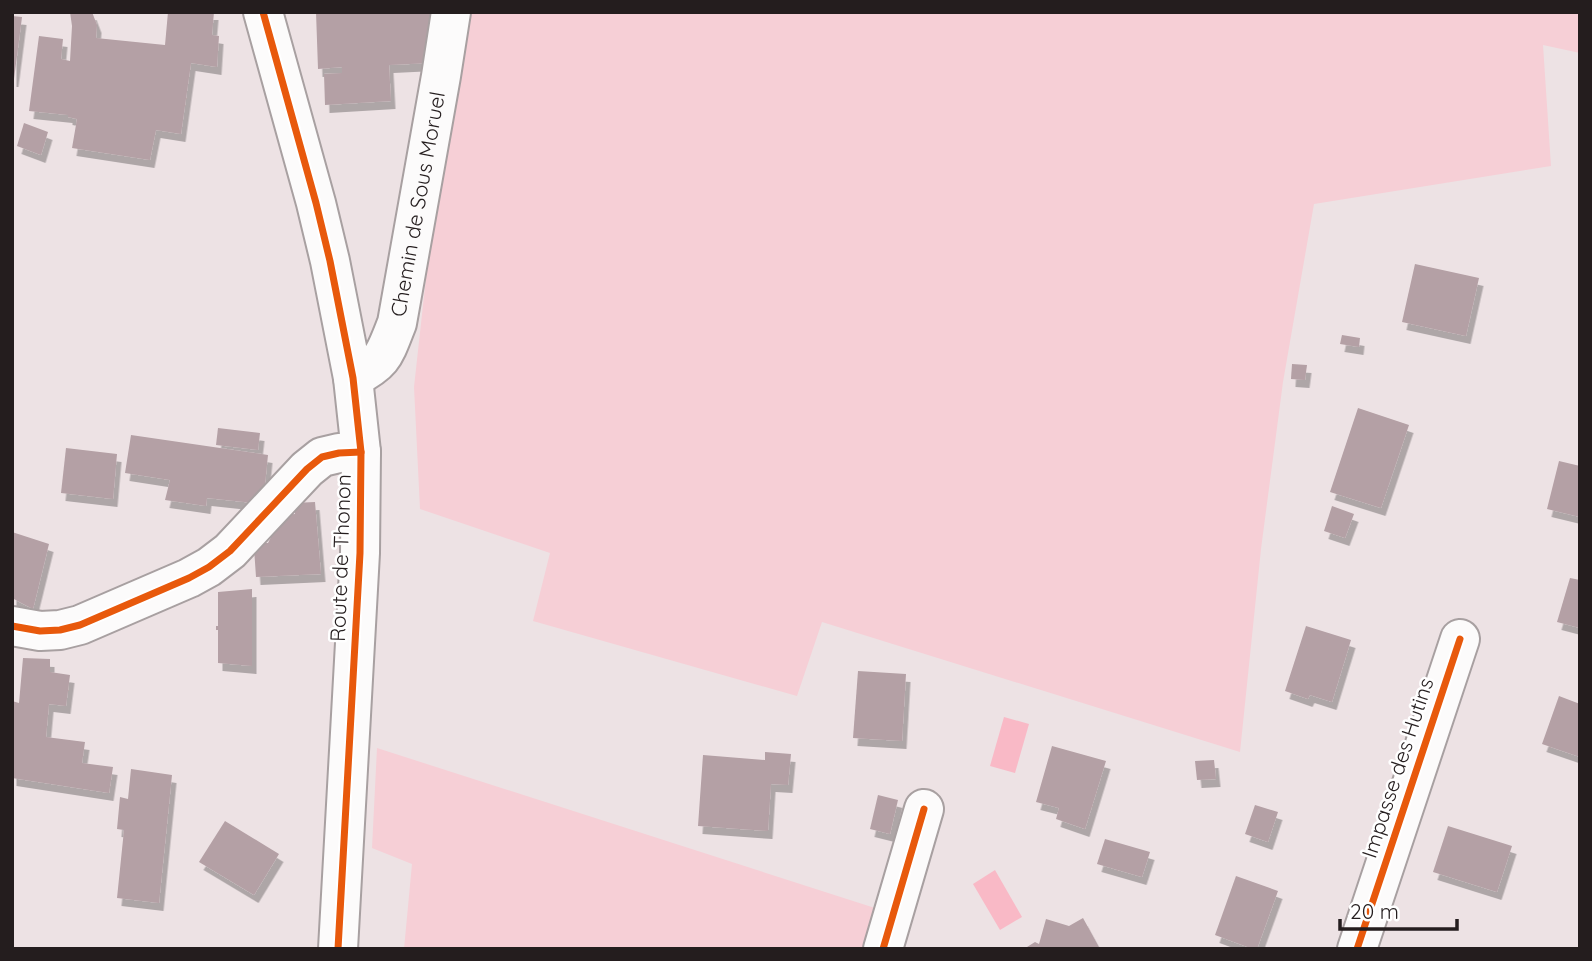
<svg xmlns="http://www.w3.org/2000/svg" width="1592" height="961" font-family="Quicksand,sans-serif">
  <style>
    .green { fill: #f6cfd6 }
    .water { fill: #f9b9c6 }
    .building { fill: #b4a0a5; filter: url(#shadow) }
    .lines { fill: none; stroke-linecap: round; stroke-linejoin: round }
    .minor-casing { stroke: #a8a0a1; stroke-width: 42 }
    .tertiary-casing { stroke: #a8a0a1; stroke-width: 42 }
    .minor { stroke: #fcfbfb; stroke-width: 38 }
    .tertiary { stroke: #fcfbfb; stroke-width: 38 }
    .cycleway-casing { stroke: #fff; stroke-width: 11 }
    .cycleway { stroke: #e8590c; stroke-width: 7 }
    .labels { text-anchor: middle; stroke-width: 5; stroke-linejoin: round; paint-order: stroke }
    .street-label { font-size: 21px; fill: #241d1e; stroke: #fff }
  </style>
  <defs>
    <filter id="shadow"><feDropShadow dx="4.5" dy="8" stdDeviation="0" flood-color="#0004"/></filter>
  </defs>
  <rect width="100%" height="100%" fill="#ede2e4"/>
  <!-- green -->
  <g class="green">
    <polygon points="468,12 1580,12 1580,53 1543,45 1551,166 1314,204 1283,382 1261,549 1240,752 822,622 797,696 533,621 550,553 420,509 414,387 428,260 464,51"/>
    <polygon points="377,748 878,909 866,949 404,949 412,864 372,848"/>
  </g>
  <!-- water -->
  <g class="water">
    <polygon points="1004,717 1029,724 1015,773 990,766"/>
    <polygon points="995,870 1022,917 1000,930 973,884"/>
  </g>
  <!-- building -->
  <g class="building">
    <polygon points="70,12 92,12 97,25 96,38 165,45 168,12 214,12 212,35 219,36 217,67 191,63 181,134 156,130 150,160 72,148 77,119 68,117 68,115 29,111 39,36 63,39 61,59 70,61 72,26"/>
    <polygon points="316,12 438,12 430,63 389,65 391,101 325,105 324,74 342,73 342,67 318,69"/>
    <polygon points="12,16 22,17 14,79 12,79"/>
    <polygon points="24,123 48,132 41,155 17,146"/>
    <polygon points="1415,264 1479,278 1466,336 1402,322"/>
    <polygon points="1342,335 1360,338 1359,347 1340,344"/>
    <polygon points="1292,364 1307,365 1305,380 1291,379"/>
    <polygon points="1358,408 1409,425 1381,508 1330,492"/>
    <polygon points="218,428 260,433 258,450 216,445"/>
    <polygon points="131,435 268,455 263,504 207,498 206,506 165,500 170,480 125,473"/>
    <polygon points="66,448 117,454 113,499 61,493"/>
    <polygon points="1559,461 1580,466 1580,517 1547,509"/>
    <polygon points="315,502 321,574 256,577 254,548 260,543 268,543 282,515 295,514 294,503"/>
    <polygon points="1332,506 1354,514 1345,538 1324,531"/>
    <polygon points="12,532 49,544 33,609 12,598"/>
    <polygon points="1570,578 1580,580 1580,628 1557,622"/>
    <polygon points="252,589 252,666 218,663 218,630 216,630 216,626 218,626 218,592"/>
    <polygon points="1306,626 1351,640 1332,702 1310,695 1308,699 1285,691"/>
    <polygon points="23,658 50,659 50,672 70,675 66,706 49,704 46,737 85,742 82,763 113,767 109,793 12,778 12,701 19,703"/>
    <polygon points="858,671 906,674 902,741 853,738"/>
    <polygon points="1559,696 1580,704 1580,757 1542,744"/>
    <polygon points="1052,746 1106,761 1085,829 1056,819 1059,808 1036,802"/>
    <polygon points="765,752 791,754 788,785 771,784 768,831 698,826 703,755 765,760"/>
    <polygon points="1214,760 1216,779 1197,780 1195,761"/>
    <polygon points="131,769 172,775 159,903 117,898 124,830 117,829 120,797 128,799"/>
    <polygon points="878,795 898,800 890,834 870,829"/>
    <polygon points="1255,805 1278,812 1268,842 1245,834"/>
    <polygon points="225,821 279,854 254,895 199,862"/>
    <polygon points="1448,826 1512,846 1497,892 1433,872"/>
    <polygon points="1105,839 1150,852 1142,877 1097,864"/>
    <polygon points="1236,876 1278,891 1257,949 1253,949 1215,935"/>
    <polygon points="1083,918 1100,949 1027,949 1027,947 1035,942 1039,944 1046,919 1069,926"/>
  </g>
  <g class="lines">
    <!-- minor casing -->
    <g class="minor-casing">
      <g id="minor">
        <path id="s1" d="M353,378C384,362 384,356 397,323L441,76L451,12"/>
        <polyline points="12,626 40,631 60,630 80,625 189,578 209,567 230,551 307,469 322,457 339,453 361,452"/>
        <polyline points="883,949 924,809"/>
        <polyline points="1357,949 1460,639"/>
      </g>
    </g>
    <!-- tertiary casing -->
    <g class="tertiary-casing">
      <polyline id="tertiary" points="263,12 316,203 330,261 353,378 361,452 360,553 338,949"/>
    </g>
    <!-- minor -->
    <use href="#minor" class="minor"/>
    <!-- tertiary -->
    <use href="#tertiary" class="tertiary"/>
    <!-- cycleway casing -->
    <g class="cycleway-casing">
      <g id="cycleway">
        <polyline points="263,12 316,203 330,261 353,378 361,452 360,553 338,949"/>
        <polyline points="12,626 40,631 60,630 80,625 189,578 209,567 230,551 307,469 322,457 339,453 361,452"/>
        <polyline points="883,949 924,809"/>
        <polyline points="1357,949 1460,639"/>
      </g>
    </g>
    <!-- cycleway -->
    <use href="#cycleway" class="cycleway"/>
  </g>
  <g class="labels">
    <!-- street labels -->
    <g class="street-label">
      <text dy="7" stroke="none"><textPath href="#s1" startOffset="194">Chemin de Sous Moruel</textPath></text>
      <text transform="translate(341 558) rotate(-88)" y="7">Route de Thonon</text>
      <text transform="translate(1398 768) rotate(-72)" y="7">Impasse des Hutins</text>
    </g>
  </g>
  <!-- border -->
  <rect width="1592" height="961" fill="none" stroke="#241d1e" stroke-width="28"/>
  <!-- scale -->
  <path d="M1340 919v10h117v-10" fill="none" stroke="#241d1e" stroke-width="3.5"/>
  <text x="1350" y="919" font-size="21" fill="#241d1e" stroke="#ffffff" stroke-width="5" paint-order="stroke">20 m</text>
</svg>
